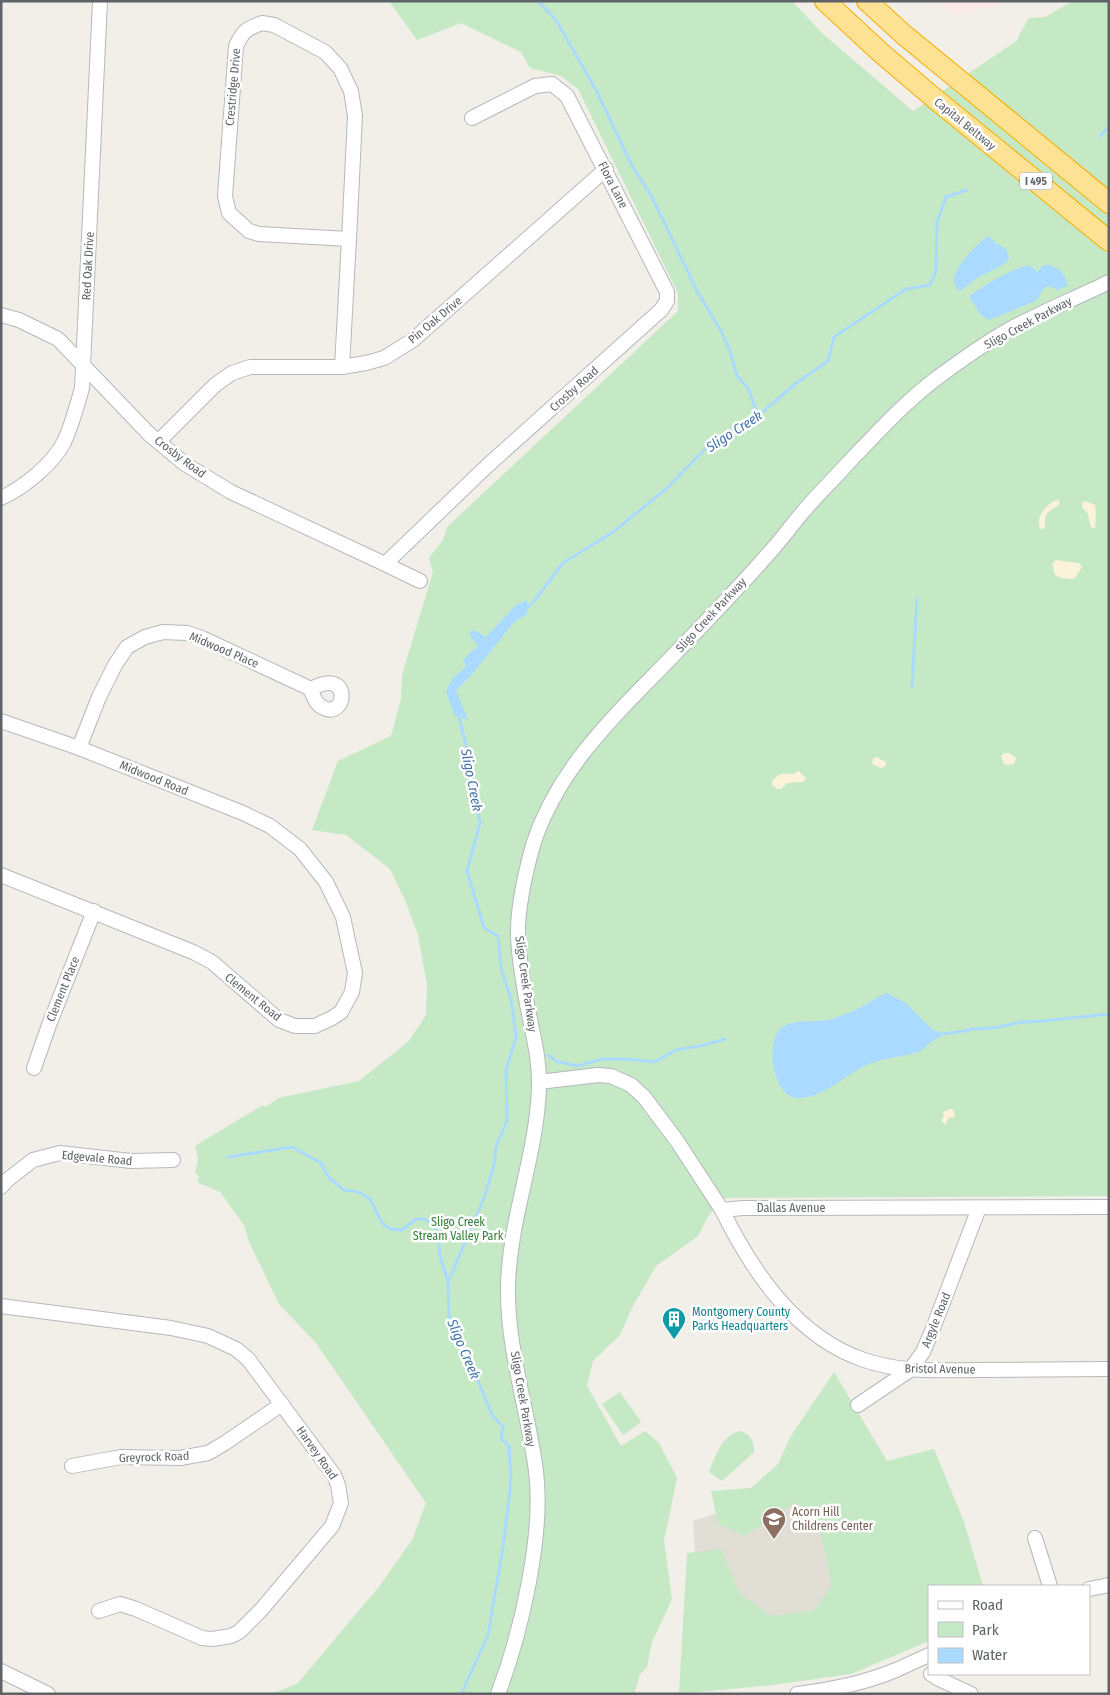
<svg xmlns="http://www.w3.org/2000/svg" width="1110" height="1695" font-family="'Fira Sans Condensed',sans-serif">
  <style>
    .education { fill: #e1ded6 }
    .medical { fill: #fce8e6 }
    .green { fill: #c5e8c5 }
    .sand { fill: #fbf3d9 }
    .water { fill: #aadaff }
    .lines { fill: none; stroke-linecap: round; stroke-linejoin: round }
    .stream { stroke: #aadaff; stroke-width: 3 }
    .minor-casing { stroke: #b5b8bc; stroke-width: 16 }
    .highway-casing { stroke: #f9ab00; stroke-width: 22 }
    .minor { stroke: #fff; stroke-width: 14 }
    .highway { stroke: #fde293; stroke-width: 20 }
    .labels { text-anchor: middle; stroke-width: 5; stroke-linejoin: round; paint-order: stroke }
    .shield { fill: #fff; stroke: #8f9295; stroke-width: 1 }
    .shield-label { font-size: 11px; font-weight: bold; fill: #5f6368 }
    .street-label { font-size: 12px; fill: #5f6368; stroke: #fff }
    .park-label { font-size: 12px; fill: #348238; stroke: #fff }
    .culture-label { font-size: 12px; fill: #0d838f; stroke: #fff; text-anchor: start }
    .education-label { font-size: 12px; fill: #785e54; stroke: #fff; text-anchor: start }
    .water-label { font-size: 14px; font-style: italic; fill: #4174aa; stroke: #fff }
  </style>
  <rect width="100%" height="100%" fill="#f1efe8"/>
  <!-- education -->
  <polygon class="education" points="821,1478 857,1615 700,1634 693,1521"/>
  <!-- medical -->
  <polygon class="medical" points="939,1 1010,1 992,7 953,15"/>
  <!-- green -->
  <g class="green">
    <polygon points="389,1 792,1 823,34 913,111 1018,40 1018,37 1029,18 1045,17 1073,1 1109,1 1109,1196 725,1198 709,1215 698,1236 656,1266 633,1306 620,1335 593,1361 587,1386 621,1446 645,1431 659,1443 677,1478 664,1541 672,1599 652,1642 647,1667 640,1674 634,1694 270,1694 297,1684 378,1588 412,1540 426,1503 316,1343 279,1304 249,1242 244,1225 220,1192 197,1182 199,1176 195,1173 198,1159 195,1146 263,1105 266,1107 278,1098 359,1081 409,1041 426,1015 427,985 418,935 405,900 390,869 346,835 312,830 338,761 391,736 401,699 402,675 433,572 429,558 443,540 447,527 678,311 678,293 578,89 561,76 530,68 521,52 461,23 417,40"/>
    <polygon points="834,1372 887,1461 934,1449 964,1522 983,1586 929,1586 929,1641 851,1674 773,1685 679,1694 687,1553 721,1549 740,1594 771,1616 814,1610 832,1586 819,1526 796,1502 745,1536 718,1524 711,1491 751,1488 778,1464 791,1436"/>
    <polygon points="620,1392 641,1422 623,1435 602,1404"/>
    <path d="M740,1431C751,1434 754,1441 754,1452L722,1481L709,1472C715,1457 722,1435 740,1431Z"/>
  </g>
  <!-- sand -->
  <g class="sand">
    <path d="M1058,500L1060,504C1049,512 1044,511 1045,527L1042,530C1032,522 1047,501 1058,500Z"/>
    <path d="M1085,501L1095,505C1096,508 1096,526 1095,528H1092L1090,525L1088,514L1082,507V503Z"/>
    <path d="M1056,560L1079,563L1082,567L1075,578C1070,580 1058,579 1054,573C1054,572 1053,565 1052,564Z"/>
    <polygon points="1004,753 1009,753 1016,758 1014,764 1009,765 1004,764 1001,756"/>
    <polygon points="877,757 887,763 884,767 881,768 872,764 873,758"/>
    <path d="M799,771L806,778L803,782L787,783L781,789H777L772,785V781C782,771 781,774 793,774Z"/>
    <polygon points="950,1109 953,1109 955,1117 949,1118 945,1125 941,1120 944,1116 943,1113 945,1111"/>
  </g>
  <!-- water -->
  <g class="water">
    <path d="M989,236L996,244C1004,245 1009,252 1009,259L1004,264L976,279L960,291C957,289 954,285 954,281C952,270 979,241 989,236Z"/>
    <path d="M1044,265C1056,264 1068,274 1067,286L1058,290L1049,286L1044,288L1036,301L989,320L981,315L969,297C975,290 1021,263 1031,266C1032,267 1036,271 1037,272Z"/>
    <polygon points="527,600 528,609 526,615 515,621 470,677 456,690 468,720 454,715 446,691 453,678 466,666 463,661 469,653 478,647 476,642 473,641 469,633 474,630 486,637 516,605"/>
    <path d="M887,993L906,1003L934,1031H938L942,1034L940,1037C929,1041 925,1051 915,1053C897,1058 880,1058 863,1067C843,1077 823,1098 799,1098C773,1099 765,1044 780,1029C794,1017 816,1024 832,1019C844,1015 859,1009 870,1002C876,998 880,995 887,993Z"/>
  </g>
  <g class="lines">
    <!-- stream -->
    <g class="stream">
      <polyline points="538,1 556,20 596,90 631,164 652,197 697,291 721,331 730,351 737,376 748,388 758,415"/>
      <polyline points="1100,136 1109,127"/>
      <polyline points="525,610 535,600 563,563 613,532 666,489 709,445 750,423 795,384 828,361 834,337 906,289 930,285 936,271 937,222 946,197 967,190"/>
      <polyline points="912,687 917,599"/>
      <polyline points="458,714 471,764 480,823 467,871 484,928 498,936 501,969 511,999 516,1037 506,1070 507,1121 496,1146 494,1165 484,1198 448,1282 449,1318 455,1324 492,1415 503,1427 501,1438 509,1446 511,1481 503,1547 488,1635 461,1694"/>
      <polyline points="942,1034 965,1031 972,1029 994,1028 1022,1022 1043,1021 1109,1014"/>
      <polyline points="548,1055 556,1061 577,1066 602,1059 626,1059 655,1062 676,1050 704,1045 725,1039"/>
      <polyline points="228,1157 292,1147 321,1163 329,1178 344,1190 359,1192 370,1199 382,1223 390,1229 402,1230 416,1219 424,1219 431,1223 438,1233 440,1256 448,1281"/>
    </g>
    <!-- minor casing -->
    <g class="minor-casing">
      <g id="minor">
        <path d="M262,23L274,25L325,52L340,68L351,91L355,116L349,239L259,234L249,231L229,213L225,196L236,46C243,31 246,29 262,23Z"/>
        <polyline points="1,315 19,320 58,339 149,434 185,464 231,492 385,564 487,466 661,310 667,301 667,292 567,96 552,84 535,86 472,118"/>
        <polyline points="342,367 349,239"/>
        <polyline points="159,441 215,385 232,373 250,367 342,367 366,363 384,358 413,340 606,169"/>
        <path d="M1,498C23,488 53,464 64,442C72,425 77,406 82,388L100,1"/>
        <polyline points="385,564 420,581"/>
        <polyline points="1,721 79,748 243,813 270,826 300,849 326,882 343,917 355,973 352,992 341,1012 332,1018 315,1026 295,1026 279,1020 212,962 193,952 1,875"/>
        <path d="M79,748L99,697L115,665L127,647L145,637L163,632L187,633L202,638L311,689C352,666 347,719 324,708C316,705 313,697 311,689"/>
        <polyline points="34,1068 49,1025 94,911"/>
        <polyline points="539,1082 598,1075 611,1076 631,1085 644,1097 677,1141 722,1210 743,1208 1109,1207"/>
        <polyline points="1,1187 6,1181 33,1160 60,1153 131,1161 173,1160"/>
        <path d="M722,1210C752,1271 796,1337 864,1360C901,1373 941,1370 980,1370C1023,1370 1066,1369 1109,1369"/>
        <polyline points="1,1306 171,1328 208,1336 236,1349 248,1359 334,1475 338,1485 341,1503 332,1526 261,1610 239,1632 231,1636 212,1639 202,1638 136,1609 120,1604 99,1611"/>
        <polyline points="858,1405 910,1370 923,1352 932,1331 979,1208"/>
        <polyline points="72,1466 121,1457 180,1458 208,1453 225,1443 282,1404"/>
        <polyline points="1035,1538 1050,1586"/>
        <polyline points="1089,1589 1109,1585"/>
        <polyline points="1,1671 48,1694"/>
        <polyline points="931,1674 939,1679 971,1694"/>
        <path d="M498,1694C521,1633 544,1535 536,1471C528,1410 507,1349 508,1287C509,1219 537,1155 539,1087C540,1059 532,1031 527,1004C523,982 519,959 518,937C517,907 525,874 533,845C557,770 612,718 666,663C701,627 737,590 770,552C781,540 791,526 802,513C816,496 833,480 848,463C875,435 902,405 933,381C957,363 983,344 1010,329C1042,312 1076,298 1109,282"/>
        <path d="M797,1694C830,1690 865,1683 896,1670C907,1665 918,1660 929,1655"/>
      </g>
    </g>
    <!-- highway casing -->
    <g class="highway-casing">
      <g id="highway">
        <polyline points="825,1 880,52 934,98 1109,241"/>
        <polyline points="867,1 903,34 1109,203"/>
      </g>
    </g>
    <!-- minor -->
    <use href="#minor" class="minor"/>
    <!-- highway -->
    <use href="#highway" class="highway"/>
  </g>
  <!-- icons -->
  <defs>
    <g id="building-pin" transform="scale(1.25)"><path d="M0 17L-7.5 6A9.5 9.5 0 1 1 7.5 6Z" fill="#0f9aa8" stroke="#fff"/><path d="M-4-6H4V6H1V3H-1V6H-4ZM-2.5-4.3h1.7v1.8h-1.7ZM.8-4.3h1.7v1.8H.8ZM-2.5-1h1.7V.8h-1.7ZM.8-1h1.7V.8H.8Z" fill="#fff"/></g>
    <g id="school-pin" transform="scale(1.25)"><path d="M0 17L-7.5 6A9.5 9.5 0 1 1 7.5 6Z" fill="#8d6e63" stroke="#fff"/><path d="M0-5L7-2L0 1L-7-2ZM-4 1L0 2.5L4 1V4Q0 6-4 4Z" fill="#fff"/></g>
  </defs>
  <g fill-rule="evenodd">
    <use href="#building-pin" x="674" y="1319"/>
    <use href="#school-pin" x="774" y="1519"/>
  </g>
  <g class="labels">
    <!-- shield labels -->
    <rect class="shield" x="1020" y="172.5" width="32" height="17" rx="4"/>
    <g class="shield-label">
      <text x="1036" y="185">I 495</text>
    </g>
    <!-- street labels -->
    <g class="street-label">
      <text transform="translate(233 87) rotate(-85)" y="4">Crestridge Drive</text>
      <text transform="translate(965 124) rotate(39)" y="4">Capital Beltway</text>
      <text transform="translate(613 185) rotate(63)" y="4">Flora Lane</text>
      <text transform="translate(88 266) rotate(-87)" y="4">Red Oak Drive</text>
      <text transform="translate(435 320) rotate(-40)" y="4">Pin Oak Drive</text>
      <text transform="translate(1028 323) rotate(-28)" y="4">Sligo Creek Parkway</text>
      <text transform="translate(574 389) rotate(-42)" y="4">Crosby Road</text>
      <text transform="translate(180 457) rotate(37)" y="4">Crosby Road</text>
      <text transform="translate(711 615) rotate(-47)" y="4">Sligo Creek Parkway</text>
      <text transform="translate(224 650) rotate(23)" y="4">Midwood Place</text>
      <text transform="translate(154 778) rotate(22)" y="4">Midwood Road</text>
      <text transform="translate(526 984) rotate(82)" y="4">Sligo Creek Parkway</text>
      <text transform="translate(63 989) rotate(-68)" y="4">Clement Place</text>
      <text transform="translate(253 997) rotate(39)" y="4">Clement Road</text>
      <text transform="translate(97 1158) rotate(5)" y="4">Edgevale Road</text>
      <text x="791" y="1212">Dallas Avenue</text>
      <text transform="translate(936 1320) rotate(-68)" y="4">Argyle Road</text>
      <text transform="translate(940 1369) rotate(1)" y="4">Bristol Avenue</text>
      <text transform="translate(523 1399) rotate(80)" y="4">Sligo Creek Parkway</text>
      <text transform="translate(317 1453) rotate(55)" y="4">Harvey Road</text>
      <text transform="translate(154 1457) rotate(-2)" y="4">Greyrock Road</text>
    </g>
    <!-- park labels -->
    <g class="park-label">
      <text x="458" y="1226">Sligo Creek<tspan x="458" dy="14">Stream Valley Park</tspan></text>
    </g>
    <!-- culture labels -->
    <g class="culture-label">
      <text x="692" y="1316">Montgomery County<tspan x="692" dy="14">Parks Headquarters</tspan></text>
    </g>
    <!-- education labels -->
    <g class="education-label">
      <text x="792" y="1516">Acorn Hill<tspan x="792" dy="14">Childrens Center</tspan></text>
    </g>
    <!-- water labels -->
    <g class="water-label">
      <text transform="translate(734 431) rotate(-33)" y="5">Sligo Creek</text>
      <text transform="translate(472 780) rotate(79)" y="5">Sligo Creek</text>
      <text transform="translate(464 1349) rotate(67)" y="5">Sligo Creek</text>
    </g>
  </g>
  <!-- border -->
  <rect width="1110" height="1695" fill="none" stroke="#5f6368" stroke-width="5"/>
  <!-- legend -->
  <rect x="928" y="1585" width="162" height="90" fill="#ffffff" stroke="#bfc1c3"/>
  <rect x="938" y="1601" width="25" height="8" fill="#ffffff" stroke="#bfc1c3"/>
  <text x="972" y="1610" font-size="15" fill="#5f6368">Road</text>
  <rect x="938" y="1622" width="25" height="15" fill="#c5e8c5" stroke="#bfc1c3"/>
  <text x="972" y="1635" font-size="15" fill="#5f6368">Park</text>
  <rect x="938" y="1648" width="25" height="15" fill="#aadaff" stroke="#bfc1c3"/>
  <text x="972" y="1660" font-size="15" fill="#5f6368">Water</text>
</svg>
